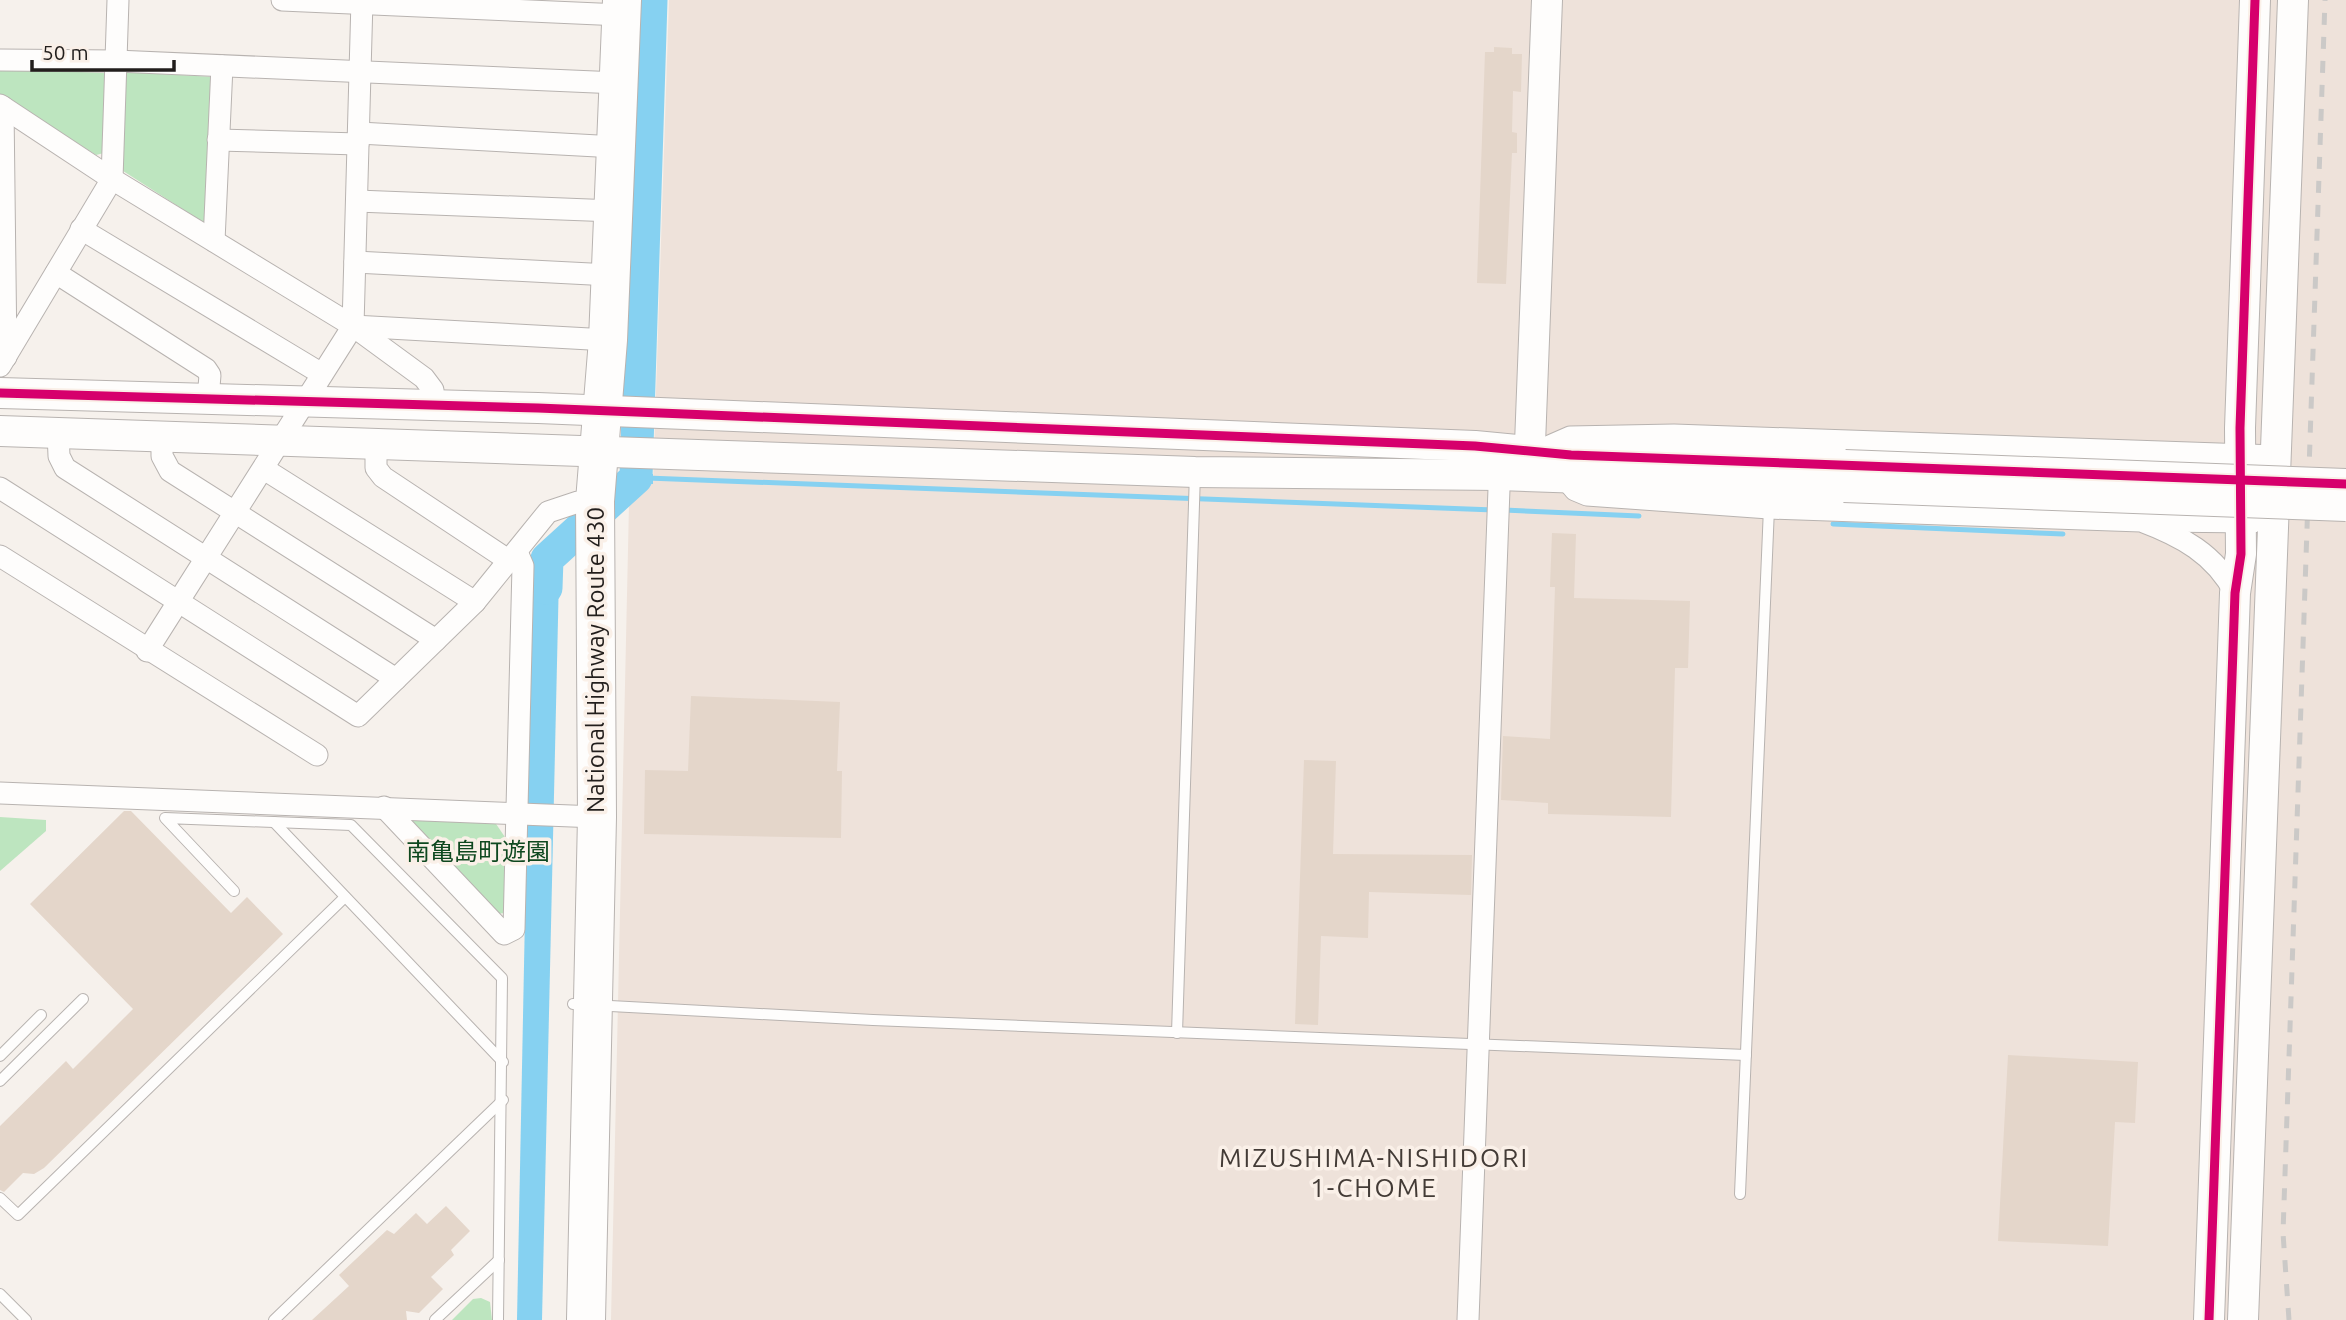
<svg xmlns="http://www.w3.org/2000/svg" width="2346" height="1320" font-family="Ubuntu,'Noto Sans JP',sans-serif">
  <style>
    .built { fill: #eee2da }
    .green { fill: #bde5bf }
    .water { fill: #86d1f1 }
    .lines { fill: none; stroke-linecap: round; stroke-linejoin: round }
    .stream { stroke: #86d1f1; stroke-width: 5 }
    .river { stroke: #86d1f1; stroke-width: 33 }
    .building { fill: #e4d6ca }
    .lane-casing { stroke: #b8b3b0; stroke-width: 12 }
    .street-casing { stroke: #b8b3b0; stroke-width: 23 }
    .secondary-casing { stroke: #b8b3b0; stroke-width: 32 }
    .highway-casing { stroke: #b8b3b0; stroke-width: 40 }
    .lane { stroke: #fefdfc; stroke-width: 10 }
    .street { stroke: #fefdfc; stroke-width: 21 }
    .secondary { stroke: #fefdfc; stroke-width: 30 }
    .highway { stroke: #fefdfc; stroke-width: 38 }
    .rail { stroke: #cbc9c7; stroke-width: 5; stroke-dasharray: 12 12; stroke-linecap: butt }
    .secondary-bridge-casing { stroke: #b8b3b0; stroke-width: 32; stroke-linecap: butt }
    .secondary-bridge { stroke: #fefdfc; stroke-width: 30 }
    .cycleway-casing { stroke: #faf0e8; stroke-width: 13 }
    .cycleway { stroke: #d6006c; stroke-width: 9 }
    .labels { text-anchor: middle; stroke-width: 7; stroke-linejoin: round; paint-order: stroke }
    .street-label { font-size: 24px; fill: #221e1c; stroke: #faf0e8 }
    .park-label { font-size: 24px; fill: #0e481f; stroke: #faf0e8 }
    .neighbourhood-label { font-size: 26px; letter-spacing: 2px; fill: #433b36; stroke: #faf0e8 }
  </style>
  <rect width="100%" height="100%" fill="#f6f1ec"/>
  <!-- built -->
  <polygon class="built" points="669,0 2346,0 2346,1320 611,1320 629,504 648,484 653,484"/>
  <!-- green -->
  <g class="green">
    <polygon points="0,69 108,73 104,153 96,155 0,94"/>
    <polygon points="123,72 215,77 209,226 120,169"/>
    <polygon points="0,817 46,820 46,831 0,871"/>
    <polygon points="407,818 494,821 507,840 505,913 496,914"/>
    <polygon points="481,1298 490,1302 492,1320 452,1320 473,1299"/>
  </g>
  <!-- water -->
  <g class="water">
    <polygon points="631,473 653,474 653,484 647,484 629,504"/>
    <polygon points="560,532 542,1320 517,1320 532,562 537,550"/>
  </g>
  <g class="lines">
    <!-- stream -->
    <g class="stream">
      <polyline points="650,403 662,0"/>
      <polyline points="649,445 649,423"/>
      <polyline points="647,478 1494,510"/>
      <polyline points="1504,510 1639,516"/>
      <polyline points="1833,524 2063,534"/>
    </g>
    <!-- river -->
    <polyline class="river" points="546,588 547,559 636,478 651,0"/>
  </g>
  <!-- building -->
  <g class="building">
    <polygon points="1494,47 1512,48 1512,54 1522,54 1521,92 1513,91 1512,132 1517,133 1517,153 1512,153 1506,284 1477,283 1485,52 1494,52"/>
    <polygon points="1552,533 1576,534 1574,598 1690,601 1688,668 1675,668 1671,817 1548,814 1548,803 1501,800 1503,736 1550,739 1555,587 1550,587"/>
    <polygon points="691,696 840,702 837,771 842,771 841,838 644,834 645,770 688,771"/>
    <polygon points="1304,760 1336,761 1333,854 1472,855 1471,895 1369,892 1368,938 1321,936 1318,1025 1295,1024"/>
    <polygon points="124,811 131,811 231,913 247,897 283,934 44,1168 34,1174 23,1173 4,1192 0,1190 0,1126 66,1061 73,1069 133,1009 30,904"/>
    <polygon points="2008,1055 2138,1062 2135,1123 2115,1122 2108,1246 1998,1241"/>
    <polygon points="446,1206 470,1231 451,1250 454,1255 431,1277 443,1289 419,1313 406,1311 407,1320 312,1320 349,1286 339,1275 387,1230 394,1234 416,1213 427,1224"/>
  </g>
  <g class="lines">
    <!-- lane casing -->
    <g class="lane-casing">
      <g id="lane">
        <polyline points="274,822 503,1062"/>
        <polyline points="234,891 165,818 351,825 502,978 498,1320"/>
        <polyline points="573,1004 873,1020 1746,1055"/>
        <polyline points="1177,1033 1195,473"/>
        <polyline points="0,1056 41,1015"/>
        <polyline points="0,1081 83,999"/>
        <polyline points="1740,1194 1769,508"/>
        <polyline points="0,1198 18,1215 345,897"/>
        <polyline points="0,1294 26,1320"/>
        <polyline points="274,1320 503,1100"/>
        <polyline points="435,1320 499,1260"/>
      </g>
    </g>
    <!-- street casing -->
    <g class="street-casing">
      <g id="street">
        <polyline points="282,0 621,15"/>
        <polyline points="0,60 116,61 618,83"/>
        <polyline points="0,105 112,179 353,326 424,378 433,390 434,404"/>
        <polyline points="3,107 6,357"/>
        <polyline points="359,133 616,147"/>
        <polyline points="218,140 358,144"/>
        <polyline points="357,201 614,211"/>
        <polyline points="81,229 322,374"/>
        <polyline points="214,241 222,66"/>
        <polyline points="355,262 610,275"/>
        <polyline points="56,273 206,369 210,375 208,399"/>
        <polyline points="353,326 608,340"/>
        <polyline points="0,366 112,179 118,0"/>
        <polyline points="58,432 59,456 65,468 396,679"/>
        <polyline points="162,436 162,456 170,471 436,640"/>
        <polyline points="376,444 376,468 383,477 511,562"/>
        <polyline points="1538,451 1570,437 1674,435 2276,456"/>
        <polyline points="264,469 475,602"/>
        <path d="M1565,478L1575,490L1587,495L1769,508L2141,521C2181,536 2215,554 2235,593"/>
        <polyline points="0,488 358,716 475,602 548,512 578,502"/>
        <polyline points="2156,521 2253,522"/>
        <polyline points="0,556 317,755"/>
        <polyline points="147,651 353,326 362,0"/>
        <polyline points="0,793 597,817"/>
        <polyline points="384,807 504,934 514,929 523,566 517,552"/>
        <polyline points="1468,1320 1500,462"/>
      </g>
    </g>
    <!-- secondary casing -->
    <g class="secondary-casing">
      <g id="secondary">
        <polyline points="0,393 538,408 1475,446 1571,455 1845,465"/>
        <polyline points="0,431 1195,472 1499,475 1844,487"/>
        <polyline points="1529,470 1547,0"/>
        <polyline points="2209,1320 2235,593 2241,554 2240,428 2255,0"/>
        <polyline points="2243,1320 2293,0"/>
      </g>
    </g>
    <!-- highway casing -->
    <g class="highway-casing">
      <polyline id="highway" points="586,1320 597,817 595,501 608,340 622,0"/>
    </g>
    <!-- lane -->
    <use href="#lane" class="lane"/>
    <!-- street -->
    <use href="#street" class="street"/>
    <!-- secondary -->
    <use href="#secondary" class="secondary"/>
    <!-- highway -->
    <use href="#highway" class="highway"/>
    <!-- rail -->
    <polyline class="rail" points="2289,1320 2283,1233 2325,0"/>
    <!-- secondary-bridge casing -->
    <g class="secondary-bridge-casing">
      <g id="secondary-bridge">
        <polyline points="1845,465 2346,484"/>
        <polyline points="1844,487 2346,506"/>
      </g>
    </g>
    <!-- secondary-bridge -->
    <use href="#secondary-bridge" class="secondary-bridge"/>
    <!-- cycleway casing -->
    <g class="cycleway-casing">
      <g id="cycleway">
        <polyline points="0,393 538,408 1475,446 1571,455 1680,459 2346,484"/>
        <polyline points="2209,1320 2235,593 2241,554 2240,428 2255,0"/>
      </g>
    </g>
    <!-- cycleway -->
    <use href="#cycleway" class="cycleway"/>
  </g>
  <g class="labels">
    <!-- street labels -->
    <g class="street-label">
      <text transform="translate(596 660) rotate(-90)" y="8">National Highway Route 430</text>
    </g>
    <!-- park labels -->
    <g class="park-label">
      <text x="478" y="860">南亀島町遊園</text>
    </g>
    <!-- neighbourhood labels -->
    <g class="neighbourhood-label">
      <text x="1374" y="1167">MIZUSHIMA-NISHIDORI<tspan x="1374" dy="30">1-CHOME</tspan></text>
    </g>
  </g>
  <!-- scale -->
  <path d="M32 60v10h142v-10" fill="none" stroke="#221e1c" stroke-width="3.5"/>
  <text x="42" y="60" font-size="21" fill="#221e1c" stroke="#faf0e8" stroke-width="5" paint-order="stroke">50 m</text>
</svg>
